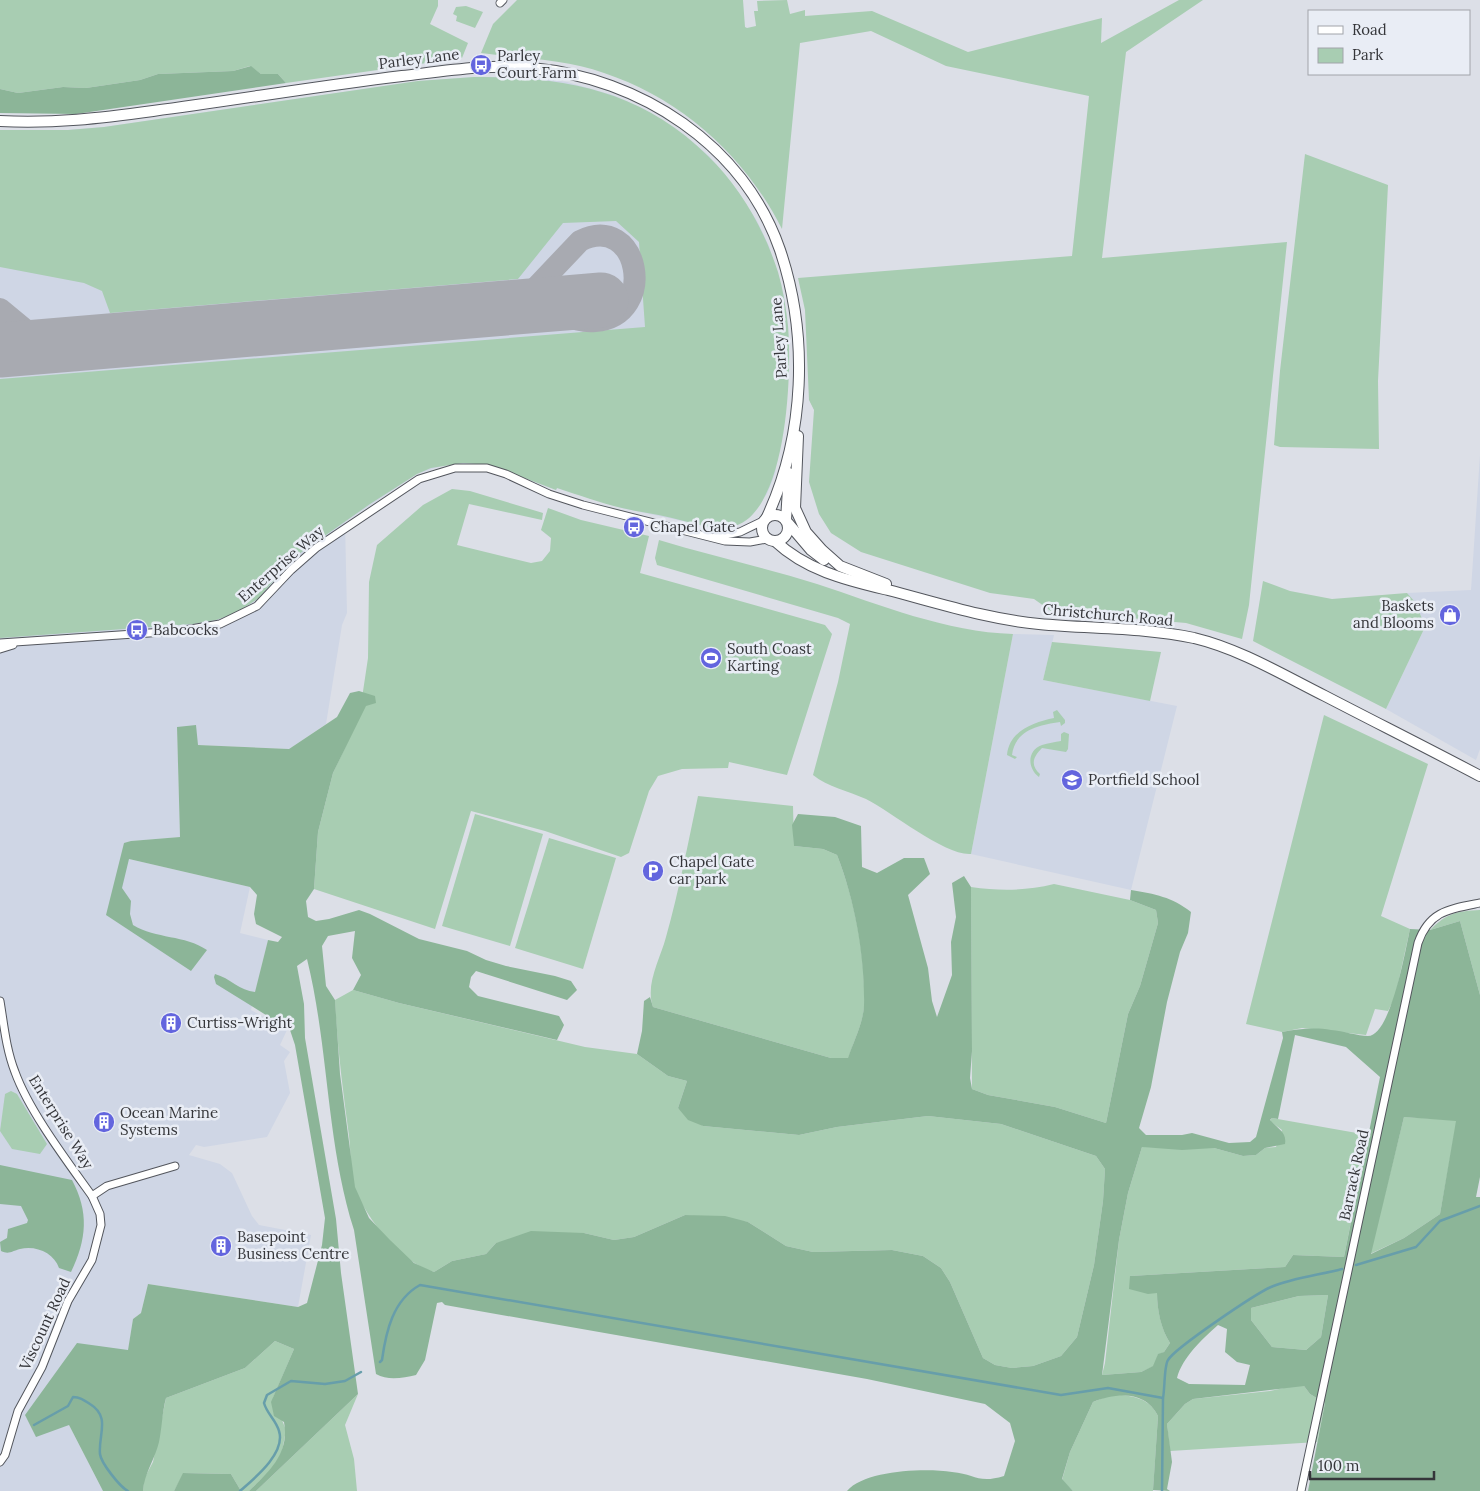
<svg xmlns="http://www.w3.org/2000/svg" width="1480" height="1491" font-family="Lora,serif">
  <style>
    .built { fill: #cfd6e5 }
    .green { fill: #a8cdb2 }
    .forest { fill: #8cb598; fill-rule: evenodd }
    .lines { fill: none; stroke-linecap: round; stroke-linejoin: round }
    .stream { stroke: #679eaa; stroke-width: 2.5 }
    .taxiway { stroke: #a8aab1; stroke-width: 22 }
    .runway { stroke: #a8aab1; stroke-width: 55 }
    .street-casing { stroke: #53565d; stroke-width: 9 }
    .secondary-casing { stroke: #53565d; stroke-width: 12 }
    .street { stroke: #fff; stroke-width: 7 }
    .secondary { stroke: #fff; stroke-width: 10 }
    .labels { text-anchor: middle; stroke-width: 5; stroke-linejoin: round; paint-order: stroke }
    .poi-label { font-size: 15px; fill: #35363a; stroke: #e9edf5; text-anchor: start }
    .street-label { font-size: 15px; fill: #35363a; stroke: #e9edf5 }
  </style>
  <rect width="100%" height="100%" fill="#dcdfe7"/>
  <!-- built -->
  <g class="built">
    <polygon points="474,77 532,77 567,82 613,95 644,109 683,134 709,156 736,189 757,221 769,246 784,296 788,327 788,383 775,474 767,494 750,517 733,527 716,528 621,508 557,488 556,490 490,465 448,464 417,474 345,522 347,613 342,625 326,724 289,749 198,745 177,727 180,837 131,841 129,859 250,887 240,933 268,940 251,1010 287,1030 280,1045 290,1052 284,1061 290,1093 267,1137 204,1147 196,1145 189,1155 220,1164 232,1173 252,1216 259,1225 311,1235 298,1307 148,1284 141,1313 133,1319 128,1351 69,1425 103,1491 0,1491 0,130 68,130 104,127 418,81"/>
    <polygon points="1480,455 1480,749 1476,760 1386,709 1425,627 1416,603 1407,593 1471,590"/>
    <polygon points="1013,634 1054,635 1043,680 1177,706 1131,890 971,854"/>
  </g>
  <!-- green -->
  <g class="green">
    <polygon points="0,0 438,0 438,6 430,24 468,43 462,58 286,83 278,74 261,74 250,66 233,71 158,74 140,80 86,88 63,87 18,93 0,89"/>
    <path d="M517,0H743L745,27L747,28L756,26L754,11H758L757,1L787,0L790,14L805,10V16L872,11L968,52L1102,18L1101,43L1179,0H1203L1126,52L1102,258L1287,242L1249,605L1242,639L1186,623L1051,611L1034,599L990,593L861,552L831,533L819,514L809,482L814,410L809,400L805,310L798,278L1072,256L1089,96L946,66L871,31L800,43L782,229C745,156 682,99 604,73C566,59 521,58 481,53L493,24Z"/>
    <polygon points="466,6 483,12 475,28 456,21 457,16 453,14 456,7"/>
    <path d="M474,77C563,76 642,90 708,156C741,188 764,229 778,272C783,289 786,308 788,326C792,371 788,516 731,527C712,531 691,522 672,518C656,514 639,512 622,508C600,503 579,495 557,488L556,490L490,465L463,463L431,468L417,474L370,504L299,554L286,566L259,598L236,613L216,620L193,624L0,638V379L645,327L639,242L616,221L563,223L518,279L110,313L102,291L84,283L0,267V130H68L104,127L418,81Z"/>
    <polygon points="1305,154 1388,185 1378,381 1379,449 1280,447 1274,445 1280,371"/>
    <polygon points="452,489 470,491 543,513 542,520 469,504 457,545 531,563 542,561 550,551 551,538 541,530 548,508 581,520 649,536 640,573 825,625 832,634 787,775 729,762 728,768 682,769 658,776 649,791 629,853 621,857 545,831 471,811 435,929 314,889 318,832 333,773 359,718 368,658 369,582 377,545 423,505"/>
    <path d="M659,540C712,556 765,568 817,584C881,605 946,632 1013,634L971,854C945,856 892,812 866,799C848,791 828,787 813,775L838,682L850,624L838,618L657,565L655,558Z"/>
    <polygon points="1263,581 1290,591 1332,599 1407,593 1416,603 1425,627 1386,709 1253,641"/>
    <polygon points="1052,642 1161,652 1150,701 1043,680"/>
    <path d="M1057,710L1065,720V723L1061,726L1060,722C1039,725 1015,730 1012,755L1017,757L1015,759L1007,755C1009,731 1034,722 1054,718L1053,712Z"/>
    <polygon points="1324,715 1428,764 1381,916 1410,929 1395,997 1388,1011 1375,1009 1366,1035 1302,1028 1282,1032 1246,1024"/>
    <path d="M1064,732L1069,734L1068,749L1066,752L1042,748C1033,757 1030,765 1040,774L1039,777C1028,769 1026,751 1042,745C1048,743 1055,742 1061,741V734Z"/>
    <path d="M698,796L793,806L794,846L823,849L837,855C855,901 866,957 864,1007C863,1023 853,1043 848,1059L831,1058L653,1007C645,984 660,960 666,937C679,891 688,843 698,796Z"/>
    <polygon points="475,814 543,834 510,946 442,926"/>
    <polygon points="549,838 616,858 583,969 515,948"/>
    <path d="M1054,884L1130,900L1156,910L1158,923L1140,986L1128,1014L1106,1123L1055,1107L988,1095L972,1089L971,887C1000,891 1025,891 1054,884Z"/>
    <path d="M1480,910V995L1460,921L1430,930C1447,913 1457,911 1480,910Z"/>
    <path d="M353,990L399,1003L585,1047L637,1054L668,1076L687,1081L678,1108L703,1126L799,1135L837,1127L928,1116L1001,1124L1096,1156L1105,1169L1103,1201L1094,1265L1077,1337L1061,1356L1033,1366L1012,1368L995,1365L983,1358L950,1282L941,1268L923,1256L892,1250L813,1252L786,1246L748,1222L685,1215L634,1237L614,1240L584,1233L496,1243L486,1254L452,1261L434,1272C401,1263 367,1219 355,1189C350,1173 351,1152 349,1136C343,1091 337,1046 335,1000Z"/>
    <polygon points="11,1091 17,1094 47,1144 40,1154 12,1149 0,1131 5,1094"/>
    <polygon points="1404,1117 1457,1120 1440,1214 1404,1238 1370,1254"/>
    <path d="M1272,1118L1368,1135L1344,1257L1293,1255L1285,1267L1130,1276L1157,1293C1157,1309 1161,1329 1170,1343L1164,1352L1158,1355L1154,1366L1141,1372L1102,1375L1105,1363L1119,1240L1128,1193L1142,1147L1214,1148L1243,1156L1256,1155L1265,1148L1276,1147L1282,1130L1270,1121Z"/>
    <polygon points="1328,1295 1321,1337 1306,1350 1272,1347 1251,1320 1251,1308 1299,1296"/>
    <polygon points="275,1341 294,1349 273,1398 286,1430 281,1457 271,1470 249,1491 241,1491 231,1474 184,1473 174,1491 143,1491 144,1479 153,1462 166,1398 245,1368"/>
    <polygon points="1293,1386 1304,1386 1310,1394 1325,1403 1317,1442 1170,1451 1167,1424 1185,1404 1193,1399 1270,1391"/>
    <polygon points="358,1394 345,1425 354,1459 357,1491 256,1491"/>
    <path d="M1113,1394C1132,1396 1149,1397 1158,1416L1153,1491H1073L1062,1480L1070,1452L1093,1402Z"/>
  </g>
  <!-- forest -->
  <g class="forest">
    <polygon points="251,66 261,74 278,74 286,83 76,114 0,113 0,89 18,93 63,87 86,88 140,80 158,74 233,71"/>
    <path d="M359,691L375,696L376,703L366,706L333,773L318,832L314,889L306,901L308,917L316,921L329,919L359,910L370,914L419,939L467,951L486,960L506,966L555,976L571,981L577,990L567,1000L476,971L471,977L469,987L478,996L559,1016L564,1025L557,1040L399,1003L353,990L361,975L352,958L355,931L328,936L322,946L326,986L335,1000L340,1074L355,1187L369,1218L390,1240L414,1263L434,1272L452,1261L486,1254L496,1243L531,1231L584,1233L614,1240L634,1237L685,1215L725,1216L748,1222L786,1246L813,1252L892,1250L923,1256L941,1268L950,1282L983,1358L995,1365L1012,1368L1033,1366L1061,1356L1077,1337L1094,1265L1103,1201L1105,1169L1096,1156L1001,1124L928,1116L837,1127L799,1135L703,1126L688,1120L678,1108L687,1081L668,1076L637,1054L642,1031L644,1001L650,997L653,1007L831,1058H848C853,1043 863,1023 864,1006C865,957 855,901 837,855L823,849L794,846L792,825L798,814L835,817L861,826L862,867L877,873L904,858H924L930,874L908,895L928,968L932,1001L937,1017L952,975L951,942L956,917L952,883L964,876L971,887L972,1051L970,1078L972,1089L988,1095L1055,1107L1106,1123L1128,1014L1140,986L1158,923L1156,910L1130,900L1131,890C1155,894 1172,897 1191,912L1188,933L1180,952L1167,1002L1151,1087L1139,1128L1146,1135H1182L1192,1133L1229,1143L1250,1142L1256,1137L1283,1038L1282,1032C1298,1029 1315,1027 1331,1030C1343,1031 1358,1036 1368,1036C1391,1036 1406,947 1410,929L1430,930L1460,921L1480,995V1177L1476,1197H1480V1491H1308L1325,1403L1310,1394L1304,1386L1193,1399L1185,1404L1167,1424L1172,1462L1167,1489L1170,1491L1153,1490L1158,1416C1145,1390 1116,1393 1093,1402L1070,1452L1062,1479L1073,1491H847C865,1470 925,1468 952,1472C975,1474 978,1484 1004,1476L1015,1441L1010,1423L985,1404L867,1379L445,1305L442,1302L437,1303L425,1360L416,1375C403,1378 388,1381 376,1374L354,1230C326,1142 329,1048 307,959L297,966L304,1004L305,1038L336,1219L341,1273L358,1394L256,1491H249C269,1472 290,1453 284,1422L274,1416L271,1402L294,1349L275,1341L245,1368L166,1398C162,1413 162,1428 159,1442C155,1459 144,1474 143,1491H103L69,1425L36,1437L25,1415L77,1343L128,1350L133,1319L141,1313L148,1284L298,1307L307,1303L322,1245L325,1218L295,1045L290,1030L216,984L214,977L215,974C230,978 240,991 255,992L268,940L278,942L282,937L256,924L254,914L257,895L250,887L129,859L122,888L131,901L130,914L133,925C156,939 185,935 207,950L191,971L106,915L124,843L131,841L180,837L177,727L196,725L198,745L289,749L337,717L350,693ZM1295,1035L1346,1047L1380,1077L1344,1257L1293,1255L1285,1267L1130,1276L1129,1289L1148,1294L1157,1293C1157,1310 1161,1329 1170,1343L1164,1352L1158,1354L1153,1366L1141,1372L1102,1375L1119,1240L1128,1193L1142,1147L1182,1150L1214,1148L1243,1156L1256,1155L1265,1148L1285,1144C1287,1132 1278,1129 1270,1120L1272,1118L1278,1119ZM1404,1117L1456,1121L1440,1214L1404,1238L1371,1254ZM1328,1295L1321,1337L1306,1350L1272,1347L1251,1320V1308L1299,1296ZM1218,1325L1227,1329L1225,1352L1237,1362L1250,1365L1245,1385L1189,1384L1177,1378C1182,1358 1202,1339 1218,1325Z"/>
    <path d="M0,1165L72,1180C89,1212 87,1239 71,1272L59,1268C54,1253 36,1245 20,1249C12,1251 9,1255 1,1251L0,1242L7,1238L8,1229L27,1223L28,1220L21,1206L0,1204Z"/>
    <polygon points="183,1473 231,1474 241,1491 174,1491"/>
  </g>
  <g class="lines">
    <!-- stream -->
    <g class="stream">
      <polyline points="1356,1265 1416,1247 1440,1221 1480,1206"/>
      <path d="M380,1362L382,1360C386,1331 393,1300 420,1285L1061,1395L1108,1388L1163,1398C1165,1388 1164,1366 1168,1360C1175,1348 1255,1294 1271,1287C1292,1278 1319,1275 1342,1269"/>
      <path d="M34,1425L68,1406L73,1397C80,1397 84,1400 90,1404C111,1417 98,1435 100,1454C101,1463 120,1487 128,1491"/>
      <path d="M240,1491C255,1478 286,1453 279,1431C276,1420 267,1414 264,1403L267,1395L291,1381L325,1384L345,1381L361,1372"/>
      <polyline points="1162,1491 1163,1398"/>
    </g>
    <!-- taxiway -->
    <g class="taxiway">
      <path d="M509,307L525,299L580,241C639,211 659,316 595,321C578,323 560,313 543,309C536,307 528,307 520,306"/>
      <polyline points="0,309 29,333 60,345"/>
    </g>
    <!-- runway -->
    <polyline class="runway" points="0,350 601,300"/>
    <!-- street casing -->
    <g class="street-casing">
      <g id="street">
        <polyline points="500,3 503,0"/>
        <polyline points="715,537 740,532 765,520"/>
        <polyline points="0,643 179,631 220,624 257,606 291,570 316,548 419,479 455,468 487,468 506,474 549,494 583,505 725,541 750,542 767,539"/>
        <polyline points="0,649 13,645"/>
        <path d="M0,1001C4,1025 6,1049 15,1072C29,1111 67,1161 92,1196L100,1214L101,1225L92,1260L68,1301L42,1367L18,1411L5,1455L0,1462"/>
        <polyline points="92,1196 107,1186 175,1166"/>
        <path d="M1301,1491L1418,943C1429,911 1449,909 1480,903"/>
      </g>
    </g>
    <!-- secondary casing -->
    <g class="secondary-casing">
      <g id="secondary">
        <path d="M0,121C52,124 102,118 153,111C236,100 319,86 402,76C445,71 488,64 532,68C640,78 744,145 780,250C809,336 805,435 767,517"/>
        <polyline points="798,436 795,508 806,532 822,550 840,566 886,584"/>
        <circle cx="775" cy="528" r="13"/>
        <polyline points="786,520 789,473"/>
        <polyline points="788,523 811,550 824,560"/>
        <path d="M775,541C807,571 847,580 888,590C938,603 987,619 1039,624C1091,629 1143,627 1194,638C1240,649 1283,675 1325,696C1377,723 1429,749 1480,776"/>
      </g>
    </g>
    <!-- street -->
    <use href="#street" class="street"/>
    <!-- secondary -->
    <use href="#secondary" class="secondary"/>
  </g>
  <!-- icons -->
  <defs>
    <g id="bus-disc" transform="scale(1.125)"><circle r="9.5" fill="#6365de" stroke="#e9edf5"/><path d="M-5-6H5V4H4V6H2V4H-2V6H-4V4H-5ZM-3.5-4V0h7V-4ZM-3.5 1.2v1.5H-2V1.2ZM2 1.2v1.5H3.5V1.2Z" fill="#fff"/></g>
    <g id="shop-disc" transform="scale(1.125)"><circle r="9.5" fill="#6365de" stroke="#e9edf5"/><path d="M-5-2.5h2.3a2.7 3.5 0 0 1 5.4 0H5L5.5 6h-11ZM-1.5-2.5h3a1.5 2.3 0 0 0-3 0Z" fill="#fff"/></g>
    <g id="stadium-disc" transform="scale(1.125)"><circle r="9.5" fill="#6365de" stroke="#e9edf5"/><path d="M0-5a6.5 5 0 1 0 0 10a6.5 5 0 1 0 0-10ZM-3.5-1.8h7v3.6h-7Z" fill="#fff"/></g>
    <g id="school-disc" transform="scale(1.125)"><circle r="9.5" fill="#6365de" stroke="#e9edf5"/><path d="M0-5L7-2L0 1L-7-2ZM-4 1L0 2.5L4 1V4Q0 6-4 4Z" fill="#fff"/></g>
    <g id="parking-disc" transform="scale(1.125)"><circle r="9.5" fill="#6365de" stroke="#e9edf5"/><path d="M-3.5-5.5H1a3.5 3.5 0 0 1 0 7H-1V5.5H-3.5ZM-1-3.4V-.6H.8a1.4 1.4 0 0 0 0-2.8Z" fill="#fff"/></g>
    <g id="building-disc" transform="scale(1.125)"><circle r="9.5" fill="#6365de" stroke="#e9edf5"/><path d="M-4-6H4V6H1V3H-1V6H-4ZM-2.5-4.3h1.7v1.8h-1.7ZM.8-4.3h1.7v1.8H.8ZM-2.5-1h1.7V.8h-1.7ZM.8-1h1.7V.8H.8Z" fill="#fff"/></g>
  </defs>
  <g fill-rule="evenodd">
    <use href="#bus-disc" x="481" y="65"/>
    <use href="#bus-disc" x="634" y="527"/>
    <use href="#shop-disc" x="1450" y="615"/>
    <use href="#bus-disc" x="137" y="630"/>
    <use href="#stadium-disc" x="711" y="658"/>
    <use href="#school-disc" x="1072" y="780"/>
    <use href="#parking-disc" x="653" y="871"/>
    <use href="#building-disc" x="171" y="1023"/>
    <use href="#building-disc" x="104" y="1122"/>
    <use href="#building-disc" x="221" y="1246"/>
  </g>
  <g class="labels">
    <!-- poi labels -->
    <g class="poi-label">
      <text x="497" y="61">Parley<tspan x="497" dy="17">Court Farm</tspan></text>
      <text x="650" y="532">Chapel Gate</text>
      <text x="1434" y="611" text-anchor="end">Baskets<tspan x="1434" dy="17">and Blooms</tspan></text>
      <text x="153" y="635">Babcocks</text>
      <text x="727" y="654">South Coast<tspan x="727" dy="17">Karting</tspan></text>
      <text x="1088" y="785">Portfield School</text>
      <text x="669" y="867">Chapel Gate<tspan x="669" dy="17">car park</tspan></text>
      <text x="187" y="1028">Curtiss-Wright</text>
      <text x="120" y="1118">Ocean Marine<tspan x="120" dy="17">Systems</tspan></text>
      <text x="237" y="1242">Basepoint<tspan x="237" dy="17">Business Centre</tspan></text>
    </g>
    <!-- street labels -->
    <g class="street-label">
      <text transform="translate(419 59) rotate(-7)" y="5">Parley Lane</text>
      <text transform="translate(779 338) rotate(-94)" y="5">Parley Lane</text>
      <text transform="translate(281 564) rotate(-41)" y="5">Enterprise Way</text>
      <text transform="translate(1108 615) rotate(5)" y="5">Christchurch Road</text>
      <text transform="translate(61 1122) rotate(58)" y="5">Enterprise Way</text>
      <text transform="translate(1354 1175) rotate(-78)" y="5">Barrack Road</text>
      <text transform="translate(45 1324) rotate(-65)" y="5">Viscount Road</text>
    </g>
  </g>
  <!-- legend -->
  <rect x="1308" y="10" width="162" height="65" fill="#e9edf5" stroke="#a1a4aa"/>
  <rect x="1318" y="26" width="25" height="8" fill="#ffffff" stroke="#a1a4aa"/>
  <text x="1352" y="35" font-size="15" fill="#35363a">Road</text>
  <rect x="1318" y="48" width="25" height="15" fill="#a8cdb2" stroke="#a1a4aa"/>
  <text x="1352" y="60" font-size="15" fill="#35363a">Park</text>
  <!-- scale -->
  <path d="M1310 1471v8h124v-8" fill="none" stroke="#35363a" stroke-width="2.5"/>
  <text x="1318" y="1471" font-size="15" fill="#35363a" stroke="#e9edf5" stroke-width="4" paint-order="stroke">100 m</text>
</svg>
